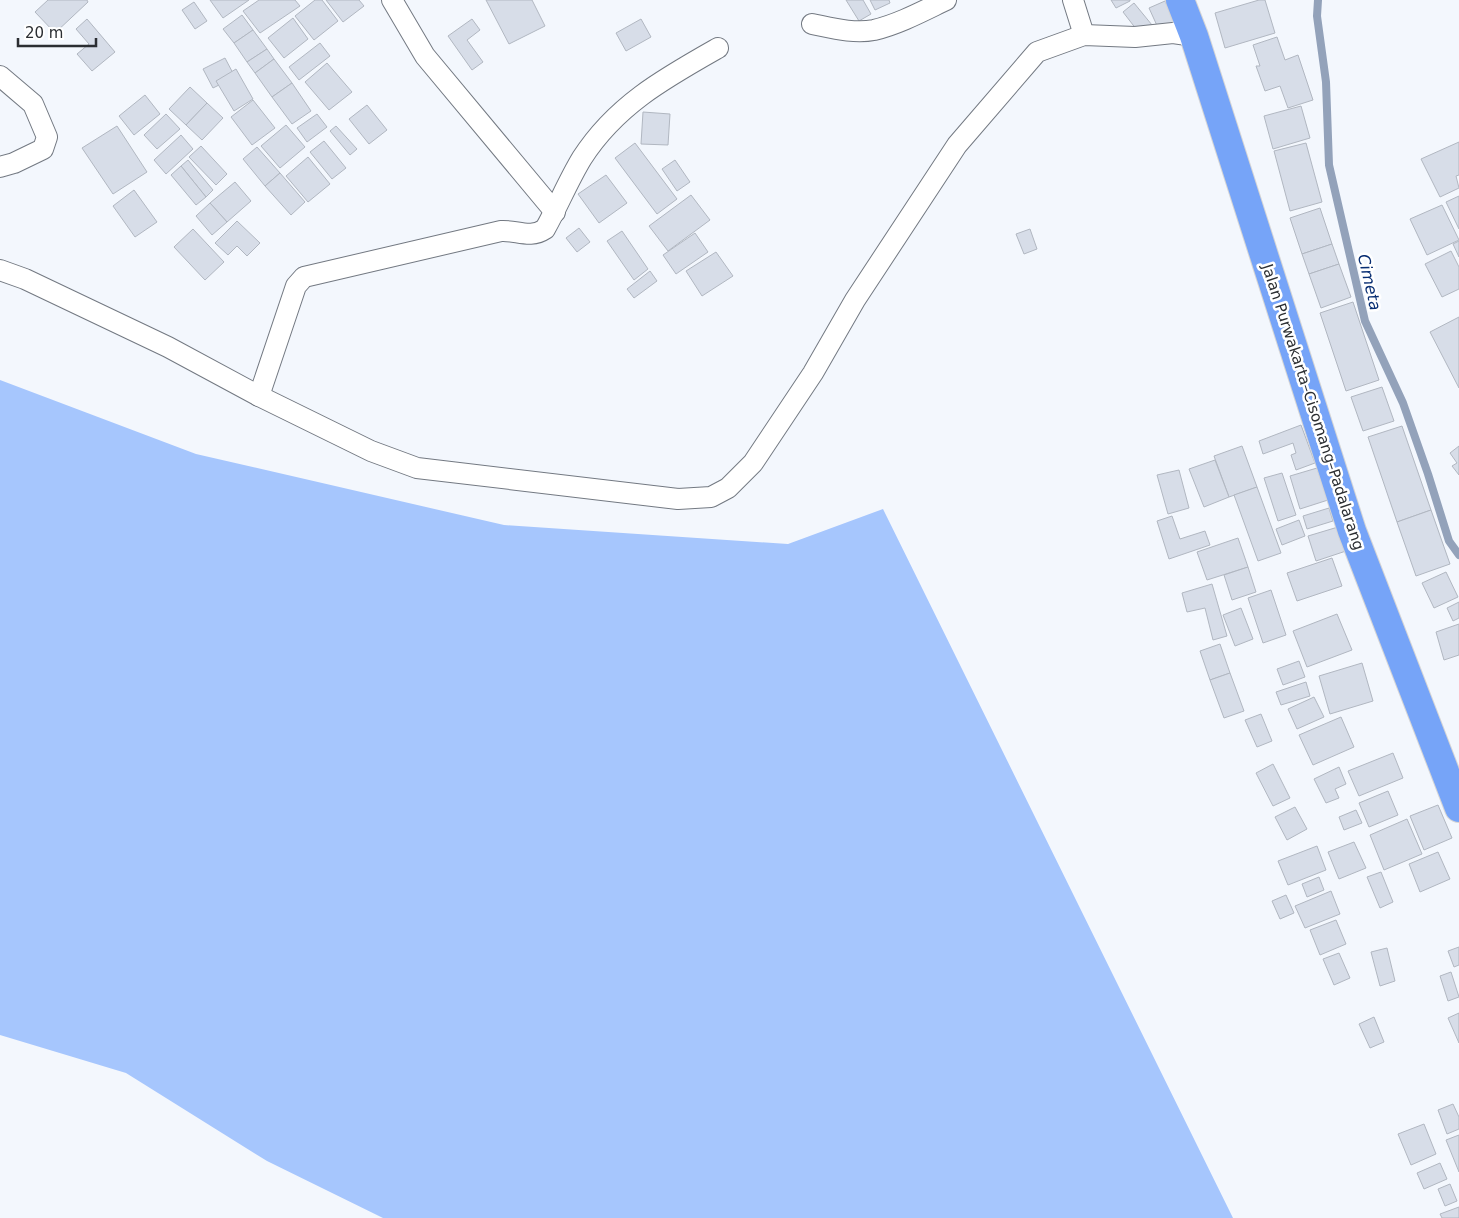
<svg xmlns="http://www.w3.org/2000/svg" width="1459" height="1218" font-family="'DejaVu Sans',sans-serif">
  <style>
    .green { fill: #a6c6fd }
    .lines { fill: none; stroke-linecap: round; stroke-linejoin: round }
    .stream { stroke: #93a2ba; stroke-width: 8 }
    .building { fill: #d7dde8; stroke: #b1b7c1 }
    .minor-casing { stroke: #737982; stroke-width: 22 }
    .trunk-casing { stroke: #d5d5d6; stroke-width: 30 }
    .minor { stroke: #fff; stroke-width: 20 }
    .trunk { stroke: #76a4f8; stroke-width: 28 }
    .labels { text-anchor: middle; stroke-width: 5; stroke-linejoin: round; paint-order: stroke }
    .street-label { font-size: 15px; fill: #2b2e32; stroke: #fff }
    .water-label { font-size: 16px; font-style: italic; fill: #072d72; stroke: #fff }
  </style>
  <rect width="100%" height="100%" fill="#f3f7fd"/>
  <!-- green -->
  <polygon class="green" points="0,380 196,454 504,525 788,544 883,509 1233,1218 383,1218 267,1161 126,1073 0,1035"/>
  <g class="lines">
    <!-- stream -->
    <polyline class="stream" points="1318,0 1317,16 1326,82 1329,165 1365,321 1403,403 1428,474 1449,541 1459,555"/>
  </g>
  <!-- building -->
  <g class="building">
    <polygon points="48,0 87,0 88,2 55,33 35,12"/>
    <polygon points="210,0 249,0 223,18"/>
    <polygon points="259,0 295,0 300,6 260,33 243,11"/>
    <polygon points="315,0 322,0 338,21 314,40 295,16"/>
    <polygon points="326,0 359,0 364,6 343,22"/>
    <polygon points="486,0 532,0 545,26 509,44"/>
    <polygon points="846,0 863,0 871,14 859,21"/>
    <polygon points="870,0 889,0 890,3 875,10"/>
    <polygon points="1111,0 1130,0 1130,1 1116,8"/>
    <polygon points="1259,0 1265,0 1275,33 1225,48 1215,13"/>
    <polygon points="1165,1 1175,22 1159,30 1149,8"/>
    <polygon points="194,2 207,21 195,29 182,10"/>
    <polygon points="1134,3 1152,25 1140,34 1123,12"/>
    <polygon points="242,15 253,30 234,43 223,29"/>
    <polygon points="293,18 308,39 284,58 268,38"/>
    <polygon points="87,19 115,52 92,71 77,54 89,44 76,29"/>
    <polygon points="472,19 480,30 467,40 483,62 472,70 448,36"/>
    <polygon points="641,19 651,37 626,51 616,33"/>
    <polygon points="253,30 267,49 247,62 234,43"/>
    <polygon points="1277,37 1285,60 1298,55 1313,100 1288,108 1280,86 1265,91 1256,66 1260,66 1253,45"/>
    <polygon points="320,43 330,56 299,80 289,67"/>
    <polygon points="267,49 274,59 255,73 247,62"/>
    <polygon points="225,58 235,77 213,88 203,69"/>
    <polygon points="274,59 292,83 272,97 255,73"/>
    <polygon points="327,63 352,92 329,110 305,82"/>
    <polygon points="236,69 253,99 234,111 216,81"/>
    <polygon points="292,83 311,111 292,124 272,97"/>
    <polygon points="190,87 207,103 186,125 169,109"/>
    <polygon points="145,95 160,114 134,135 119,116"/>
    <polygon points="253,100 275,128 252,145 231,117"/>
    <polygon points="207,103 223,118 202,140 186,125"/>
    <polygon points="367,105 387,130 369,144 349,119"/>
    <polygon points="1301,106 1310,138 1273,149 1264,116"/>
    <polygon points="643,112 670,114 668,145 641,144"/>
    <polygon points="166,114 180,129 157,149 144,135"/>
    <polygon points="317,114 327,127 307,142 297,128"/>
    <polygon points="286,125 305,147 280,168 261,146"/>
    <polygon points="117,126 147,172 113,194 82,148"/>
    <polygon points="336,126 357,149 350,155 330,131"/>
    <polygon points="181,135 193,149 166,174 154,160"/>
    <polygon points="324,141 346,168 332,179 310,152"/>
    <polygon points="1459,142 1459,175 1456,176 1459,188 1440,197 1421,159"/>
    <polygon points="635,143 677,199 657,214 615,158"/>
    <polygon points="1306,143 1322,202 1290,211 1274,151"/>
    <polygon points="201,146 227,174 216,185 189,157"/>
    <polygon points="257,147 280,173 265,186 243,159"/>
    <polygon points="308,157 330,184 308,202 286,176"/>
    <polygon points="188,160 213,190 206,197 181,166"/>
    <polygon points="675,160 690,182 677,191 662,169"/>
    <polygon points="181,166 206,197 196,205 171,175"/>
    <polygon points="280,173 305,202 291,215 265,186"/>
    <polygon points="606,175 627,203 599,223 578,194"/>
    <polygon points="235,182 251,201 227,222 210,203"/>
    <polygon points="134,190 157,222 135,237 113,206"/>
    <polygon points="691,195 710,220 668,251 649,226"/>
    <polygon points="1459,196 1459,229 1446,202"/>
    <polygon points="210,203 227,222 212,235 196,216"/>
    <polygon points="1442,205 1459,240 1427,255 1410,219"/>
    <polygon points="1320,208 1332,244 1302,254 1290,218"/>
    <polygon points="237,221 260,243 247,256 237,246 228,255 215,243"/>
    <polygon points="579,228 590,242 577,252 566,238"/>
    <polygon points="193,229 224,262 205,280 174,247"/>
    <polygon points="1030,229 1037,249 1024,254 1016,234"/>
    <polygon points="622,231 648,269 634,280 607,241"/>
    <polygon points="695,233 708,252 676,274 663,255"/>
    <polygon points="1459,241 1459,257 1453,244"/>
    <polygon points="1332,244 1339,264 1309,274 1302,254"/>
    <polygon points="1451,251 1459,267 1459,289 1442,297 1425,264"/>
    <polygon points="716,252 733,276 702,296 686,271"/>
    <polygon points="1339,264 1351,297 1321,308 1309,274"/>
    <polygon points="650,271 657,281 634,298 627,289"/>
    <polygon points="1353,302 1379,380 1346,391 1320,313"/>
    <polygon points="1459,317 1459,388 1430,332"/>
    <polygon points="1382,387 1394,421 1363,431 1351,397"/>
    <polygon points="1301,425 1315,463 1296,470 1291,455 1296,453 1293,443 1263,454 1259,441"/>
    <polygon points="1402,426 1431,510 1397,522 1368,437"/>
    <polygon points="1242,446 1257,487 1229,497 1214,456"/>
    <polygon points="1459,446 1459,475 1452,466 1457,463 1450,453"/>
    <polygon points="1215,460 1229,497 1204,507 1189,469"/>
    <polygon points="1317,468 1328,500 1300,509 1290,476"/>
    <polygon points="1179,470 1189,508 1168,514 1157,475"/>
    <polygon points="1282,473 1296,515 1278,521 1264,478"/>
    <polygon points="1257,487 1281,553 1258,561 1234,495"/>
    <polygon points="1329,508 1333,521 1307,529 1303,516"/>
    <polygon points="1431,510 1450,564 1416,576 1397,522"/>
    <polygon points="1172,516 1180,539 1205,531 1210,545 1169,559 1157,521"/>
    <polygon points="1299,520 1305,536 1282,545 1276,529"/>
    <polygon points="1338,527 1346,551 1316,561 1308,536"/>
    <polygon points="1238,538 1248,567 1207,580 1197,552"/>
    <polygon points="1332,558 1342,586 1297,601 1287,573"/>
    <polygon points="1248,567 1256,592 1232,600 1224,575"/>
    <polygon points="1446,572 1458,597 1434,608 1422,583"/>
    <polygon points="1212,584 1227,636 1213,640 1205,608 1187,612 1182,593"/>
    <polygon points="1271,590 1286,635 1263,643 1248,598"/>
    <polygon points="1459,602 1459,618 1453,621 1447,608"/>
    <polygon points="1241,608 1253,639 1235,646 1223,615"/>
    <polygon points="1337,614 1352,650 1307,667 1293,631"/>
    <polygon points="1459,624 1459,655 1444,660 1436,632"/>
    <polygon points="1220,644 1230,673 1210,680 1200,651"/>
    <polygon points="1299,661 1305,677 1283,685 1277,669"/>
    <polygon points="1362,663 1373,701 1330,714 1319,676"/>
    <polygon points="1230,673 1244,711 1224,718 1210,680"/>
    <polygon points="1306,682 1310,696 1281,705 1276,692"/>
    <polygon points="1314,697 1324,717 1297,729 1288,709"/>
    <polygon points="1261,714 1272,741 1257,747 1245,720"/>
    <polygon points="1341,717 1354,747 1313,765 1299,735"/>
    <polygon points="1393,753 1403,778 1359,796 1348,771"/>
    <polygon points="1273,764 1290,798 1273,806 1256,773"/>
    <polygon points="1339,767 1346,784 1335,789 1339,798 1326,803 1314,779"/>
    <polygon points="1388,791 1398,815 1369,827 1359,803"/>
    <polygon points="1438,805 1452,838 1424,850 1410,816"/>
    <polygon points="1295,807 1307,829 1287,840 1275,817"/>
    <polygon points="1356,810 1362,823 1344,830 1339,817"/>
    <polygon points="1407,819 1422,854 1384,870 1370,835"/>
    <polygon points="1354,842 1366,868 1339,879 1328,852"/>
    <polygon points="1317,846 1326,870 1288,885 1278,861"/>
    <polygon points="1438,852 1450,879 1420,892 1409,864"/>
    <polygon points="1381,872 1393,902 1380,908 1367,877"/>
    <polygon points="1319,877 1324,890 1307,897 1302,884"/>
    <polygon points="1331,891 1340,914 1305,928 1295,906"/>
    <polygon points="1286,895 1294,913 1280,919 1272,901"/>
    <polygon points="1336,920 1346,944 1320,955 1310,930"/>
    <polygon points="1459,947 1459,965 1454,967 1448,951"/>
    <polygon points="1387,948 1395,981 1380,986 1371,952"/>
    <polygon points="1339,953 1350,978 1334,985 1323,959"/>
    <polygon points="1451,972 1459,997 1448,1001 1440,976"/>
    <polygon points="1459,1013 1459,1043 1448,1018"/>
    <polygon points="1374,1017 1384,1042 1370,1048 1359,1024"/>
    <polygon points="1453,1104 1459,1117 1459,1129 1447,1134 1438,1110"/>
    <polygon points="1424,1124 1436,1154 1411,1165 1398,1134"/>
    <polygon points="1459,1135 1459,1172 1446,1140"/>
    <polygon points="1440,1163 1447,1179 1424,1189 1417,1173"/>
    <polygon points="1450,1184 1457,1201 1445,1206 1438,1189"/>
    <polygon points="1459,1207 1459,1218 1442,1218 1440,1214"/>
  </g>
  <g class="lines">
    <!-- minor casing -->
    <g class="minor-casing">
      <g id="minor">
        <polyline points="392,0 425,56 555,212"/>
        <polyline points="1073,0 1084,35"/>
        <path d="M812,24C832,28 854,34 874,30C899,24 923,11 946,0"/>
        <polyline points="0,76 33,104 47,137 43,149 14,163 0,167"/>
        <polyline points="0,270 25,279 168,347 259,396 371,451 417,468 678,499 711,497 728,488 753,463 813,373 855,300 957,145 1037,52 1084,35 1135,37 1173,33 1194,36"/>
        <path d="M259,396L296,286L304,277L501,231C517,230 530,239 545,229C558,206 568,181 582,158C616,105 665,78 718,48"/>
      </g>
    </g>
    <!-- trunk casing -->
    <g class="trunk-casing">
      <polyline id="trunk" points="1180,0 1194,36 1352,531 1459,808"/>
    </g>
    <!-- minor -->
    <use href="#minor" class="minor"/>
    <!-- trunk -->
    <use href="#trunk" class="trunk"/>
  </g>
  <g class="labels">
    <!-- street labels -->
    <g class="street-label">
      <text transform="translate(1313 407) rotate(72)" y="5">Jalan Purwakarta–Cisomang–Padalarang</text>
    </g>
    <!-- water labels -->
    <g class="water-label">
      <text transform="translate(1370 282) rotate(77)" y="6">Cimeta</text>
    </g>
  </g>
  <!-- scale -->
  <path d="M18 38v8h78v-8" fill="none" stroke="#2b2e32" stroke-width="2.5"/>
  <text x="25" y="38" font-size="15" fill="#2b2e32" stroke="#ffffff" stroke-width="4" paint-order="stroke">20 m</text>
</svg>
